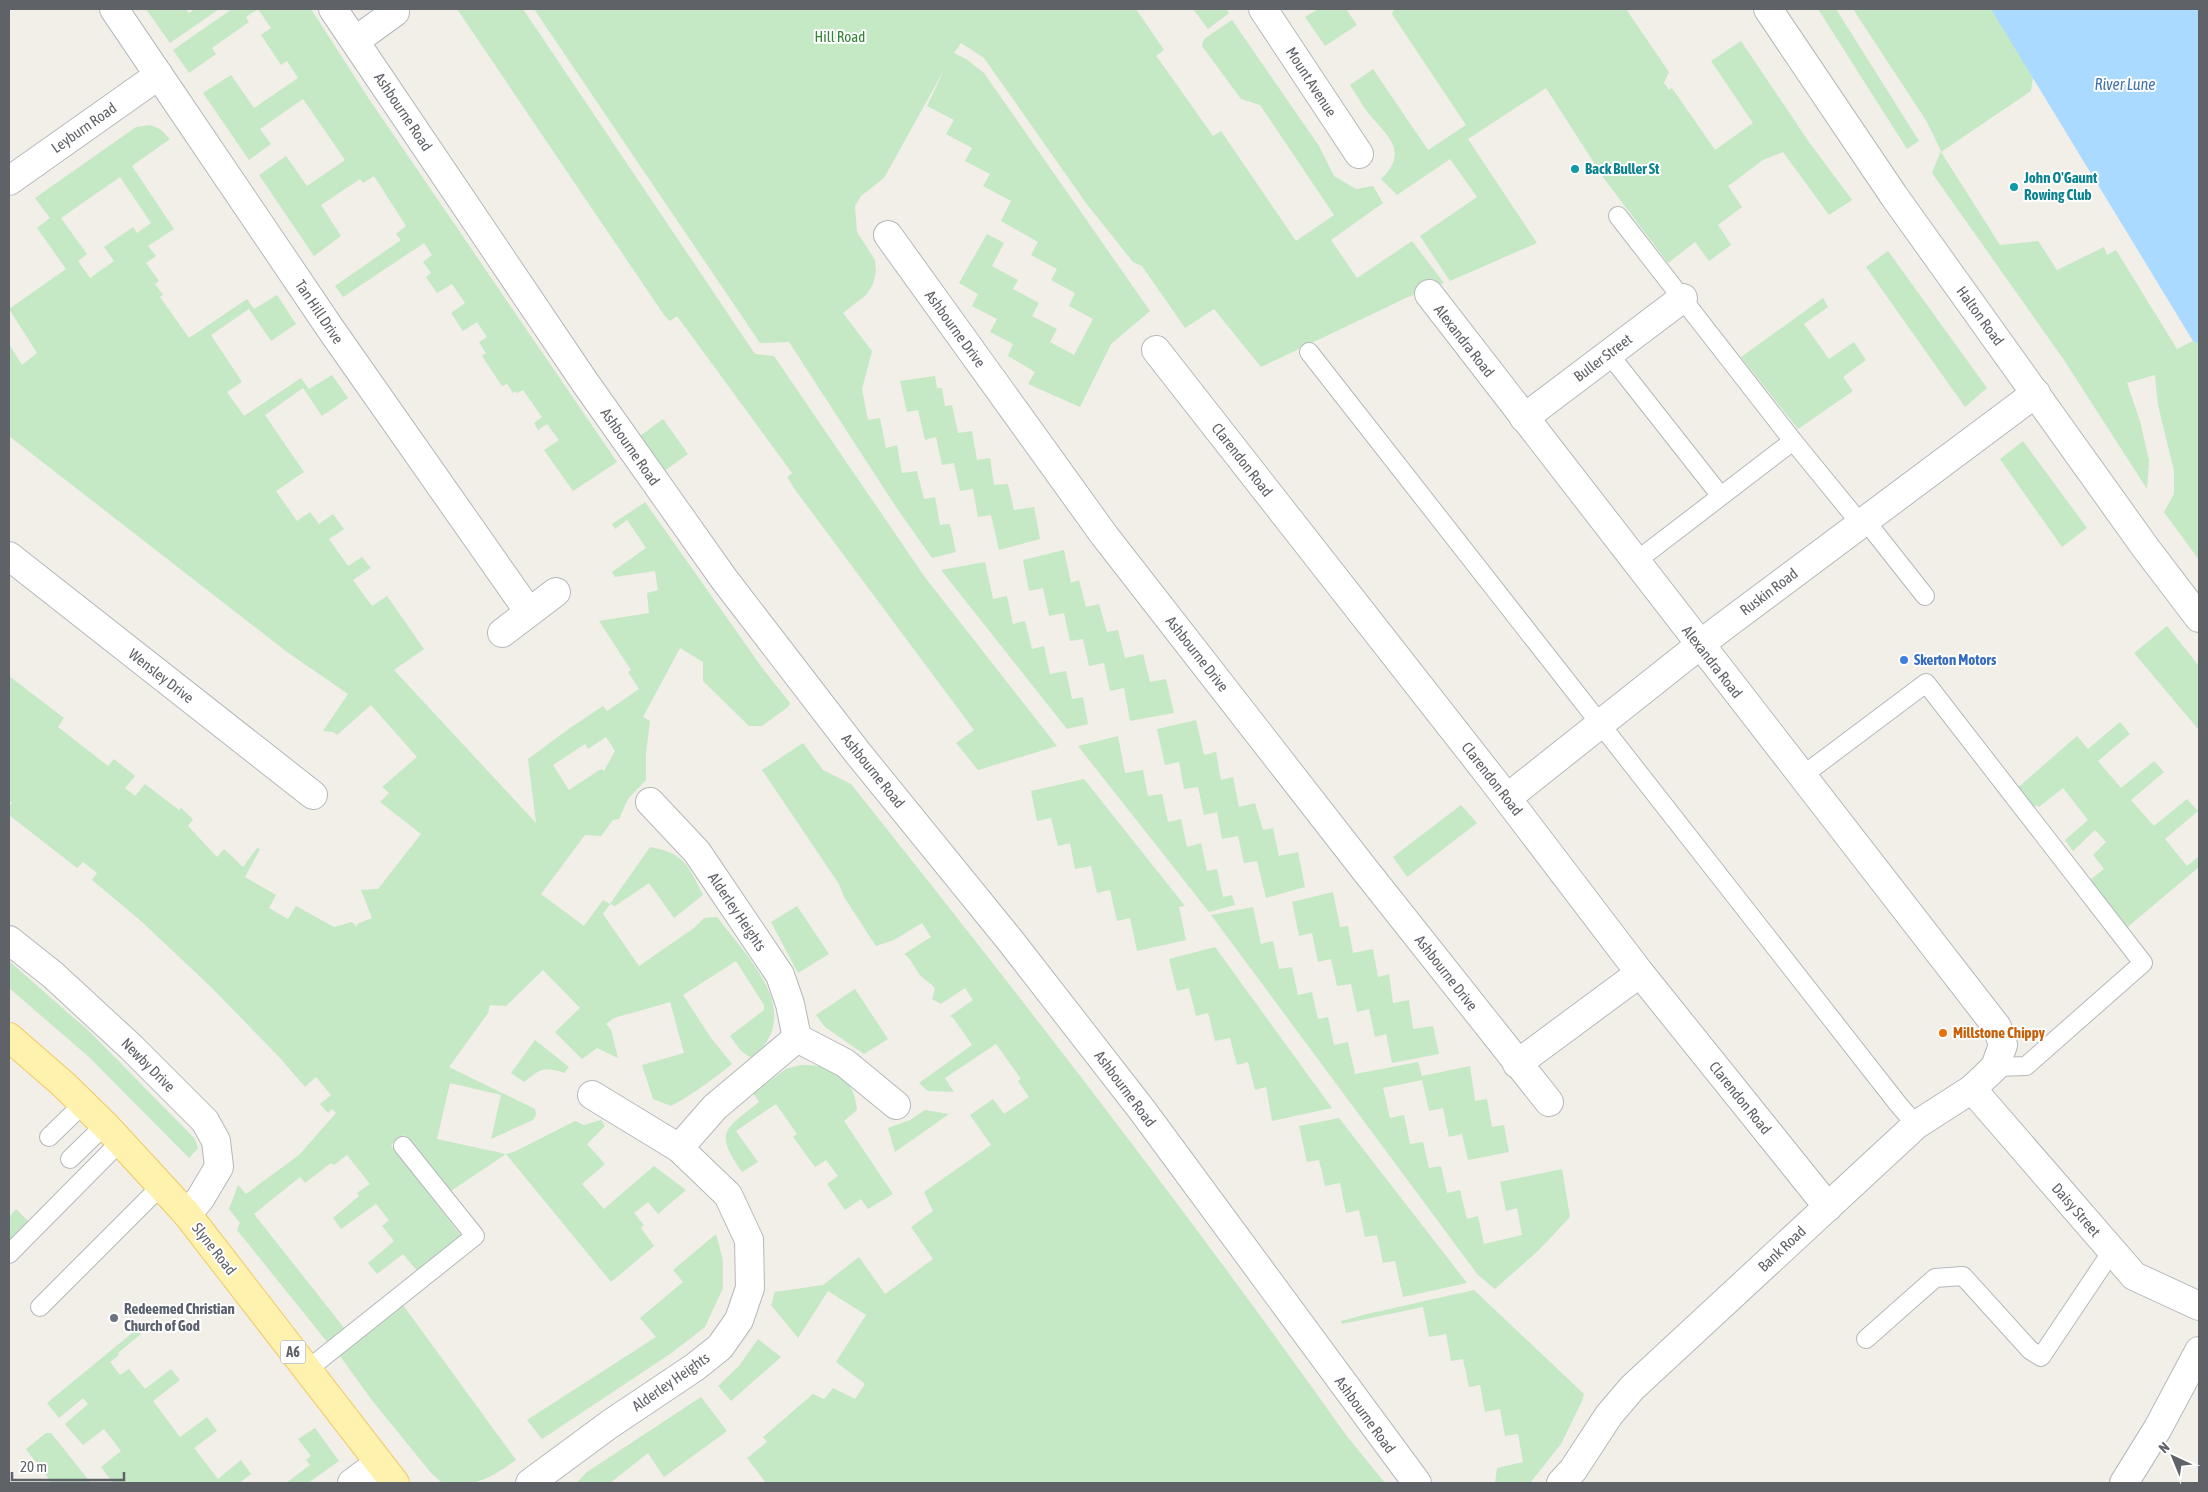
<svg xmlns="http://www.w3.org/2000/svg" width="2208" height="1492" font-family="'Asap Condensed',sans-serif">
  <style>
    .green { fill: #c5e8c5; fill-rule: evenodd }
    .water { fill: #aadaff }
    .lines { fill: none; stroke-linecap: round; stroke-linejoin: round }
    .service-casing { stroke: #b5b8bc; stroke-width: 20 }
    .minor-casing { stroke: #b5b8bc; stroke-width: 30 }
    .tertiary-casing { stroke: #b5b8bc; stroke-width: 30 }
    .primary-casing { stroke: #f2c960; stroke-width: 30 }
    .service { stroke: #fff; stroke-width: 18 }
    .minor { stroke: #fff; stroke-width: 28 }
    .tertiary { stroke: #fff; stroke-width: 28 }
    .primary { stroke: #fff2af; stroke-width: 28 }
    .culture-dot { fill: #0f9aa8; stroke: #fff; stroke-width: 2 }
    .shop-dot { fill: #3f7fe0; stroke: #fff; stroke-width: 2 }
    .food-dot { fill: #e8710a; stroke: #fff; stroke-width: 2 }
    .worship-dot { fill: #6b7280; stroke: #fff; stroke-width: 2 }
    .labels { text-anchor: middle; stroke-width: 4; stroke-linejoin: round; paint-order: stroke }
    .shield { fill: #fff; stroke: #8f9295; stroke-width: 1 }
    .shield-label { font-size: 14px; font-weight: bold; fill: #5f6368 }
    .park-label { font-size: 15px; fill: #348238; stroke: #fff }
    .street-label { font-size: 15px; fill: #5f6368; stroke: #fff }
    .culture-label { font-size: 15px; font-weight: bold; fill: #0d838f; stroke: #fff; text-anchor: start }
    .shop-label { font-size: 15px; font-weight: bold; fill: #366cbe; stroke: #fff; text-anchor: start }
    .food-label { font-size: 15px; font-weight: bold; fill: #c56008; stroke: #fff; text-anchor: start }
    .worship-label { font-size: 15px; font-weight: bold; fill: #5b616d; stroke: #fff; text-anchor: start }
    .water-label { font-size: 16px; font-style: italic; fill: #4174aa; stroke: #fff }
  </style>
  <rect width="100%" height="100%" fill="#f1efe8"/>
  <!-- green -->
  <g class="green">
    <polygon points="146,9 186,9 189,13 195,9 219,9 170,43"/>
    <polygon points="232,9 311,9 369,99 617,462 573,491 544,450 559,440 547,424 538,430 534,423 542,417 523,390 517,393 516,391 513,393 507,384 502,386 482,356 486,353 479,342 487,337 477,322 463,331 451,313 465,303 452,284 437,293 426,277 431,273 423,262 432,255 424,243 343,297 335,286 401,240 396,234 406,226 374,176 363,183 360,179 321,205 341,236 314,256 259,175 286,156 307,186 345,160 303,99 260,129 271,144 249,160 203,93 231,75 254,108 298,78 287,61 281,65 261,35 271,28 258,9 246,17 249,22 212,48 216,54 189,73 173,50"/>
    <polygon points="457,9 523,9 755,354 774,356 924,576 1057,746 978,770 956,743 974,730 796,491 787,477 792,473 677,316 670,321 664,315"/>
    <polygon points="534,9 1136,9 1164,50 1156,56 1160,61 1213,136 1221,131 1296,241 1334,215 1260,105 1241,99 1202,46 1204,39 1232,20 1319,146 1334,176 1356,189 1373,186 1383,203 1331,240 1357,278 1412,241 1444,283 1408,297 1261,367 1214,309 1185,328 1142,266 1133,262 1086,203 984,58 961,43 954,53 966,59 984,73 1150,311 1111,344 1080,407 1028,384 1035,372 1008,356 1013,344 990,332 997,319 972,306 978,294 959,283 987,234 1004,243 992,266 1018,280 1013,289 1039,303 1032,316 1057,329 1050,342 1074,355 1093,319 1069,306 1075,293 1051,280 1057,269 1031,255 1038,242 1001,221 1011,201 983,186 990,174 965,161 972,148 946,134 954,120 927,106 944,70 884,178 861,196 855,206 857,232 875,260 876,272 873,284 866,295 843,313 872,351 862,389 868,420 880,418 886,448 897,445 902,473 917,471 924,499 935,497 940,525 950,524 956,552 932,558 896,507 789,342 760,343"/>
    <polygon points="1193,9 1226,9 1229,13 1208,29"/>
    <polygon points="1318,9 1346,9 1357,25 1325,46 1305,17"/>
    <path d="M1394,9H1626L1669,72L1664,83L1669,90L1672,88L1715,150L1753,123L1711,61L1741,41L1809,142L1852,200L1829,215L1783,152L1763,160L1728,186L1742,207L1718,225L1731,245L1709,261L1695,242L1668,263L1605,180L1546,88L1468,139L1537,243L1450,281L1420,236L1477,197L1450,159L1397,195L1381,179C1410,151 1387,136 1369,114C1362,105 1356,94 1350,85L1373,69L1428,150L1466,125L1392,14Z"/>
    <polygon points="1818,9 1836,9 1919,141 1907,149"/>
    <polygon points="1853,9 1991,9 1996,16 2033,77 2031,91 1941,152 2000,245 2038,241 2057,270 2104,247 2107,255 2116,250 2177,349 2193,341 2199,344 2199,560 2164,512 2174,494 2174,471 2158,405 2155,375 2127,383 2140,421 2149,460 2147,489 2064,360 1932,173 1941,151 1927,122"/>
    <path d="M150,125L160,129L170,139L132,166L174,229L148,246L156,256L146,263L159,281L155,284L163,295L160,297L189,338L247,299L254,309L277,295L296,324L271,341L249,309L211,335L242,382L227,392L244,416L301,378L309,389L332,375L348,398L322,416L303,388L265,415L304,472L276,491L297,521L310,512L319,524L333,514L344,529L329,539L348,566L362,557L371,568L353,580L372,606L387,596L424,649L394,670L536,823L528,759L570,728L603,706L607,711L639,689L628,672L631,670L599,621L649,613L647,593L658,590L655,571L615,577L612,572L646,548L627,520L615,529L612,524L644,503L645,502L763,669L790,703L788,707L762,726H749L703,681V662L680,648L643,717L650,721L646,753V780L628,799L619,819L613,820L601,836L585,835L541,894L584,926L603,900L610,904L650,847C685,853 688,866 703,895L674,918L649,883L615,906L610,904L603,914L639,966L694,928L704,918L717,917C746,956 808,1014 751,1058L741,1051L730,1036L764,1010V1005L736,961L683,995L711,1038L732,1064C712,1080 693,1094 671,1106L653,1099L642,1065L684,1053L670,1002L614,1018L606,1024L611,1030L618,1058L597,1048L582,1059L555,1032L580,1008L543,970L506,1006L490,1005L488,1013L449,1067L535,1109L536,1115L533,1120L491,1139L501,1095L450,1083L437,1139L506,1154L516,1151L575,1121L584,1125L601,1120L605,1126L587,1144L605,1164L582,1184L604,1209L654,1166L686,1190L658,1214L648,1202L634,1213L644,1225L641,1228L654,1246L611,1282L506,1154L451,1191L405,1135L391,1145L462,1237L418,1272L403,1254L377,1274L368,1263L394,1241L382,1226L389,1220L376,1204L341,1229L333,1218L359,1196L357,1193L370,1184L347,1155L334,1165L331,1163L305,1183L300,1177L254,1214L345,1329L328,1343L237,1230L240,1223L229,1209L238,1185L246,1194L299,1155L336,1113L332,1109L328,1113L320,1104L331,1095L316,1077L305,1087L280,1058L212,988L141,921L92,880L97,873L83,862L77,868L9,815V807L12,803L9,800V676L64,718L58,727L108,766L114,759L135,776L125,788L135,796L145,784L179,810L181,808L193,819L188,826L217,857L224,849L243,867L257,848L260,849L245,877L276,895L269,908L288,919L296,906L334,927L352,922L357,927V924L372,918L361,890L378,889L421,834L380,802L389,793L382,787L417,757L371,705L337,735L333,732L323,731L348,694L287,652L9,436V344L22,365L37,353L9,309L66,269L37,228L50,218L35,198L136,127ZM120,177L151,223L137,233L133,227L104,247L114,261L90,278L78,261L87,254L61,218ZM606,737L615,751L604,771L601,769L569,790L553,765L585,744L588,749Z"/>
    <polygon points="1888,251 1987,388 1965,407 1866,267"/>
    <polygon points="1823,298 1828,307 1804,324 1829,359 1854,342 1866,360 1843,377 1853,391 1798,429 1741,357"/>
    <polygon points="935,376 937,388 942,388 945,406 952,405 958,433 972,431 977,460 990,458 994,485 1008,484 1014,510 1034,507 1040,539 999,550 991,515 978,517 973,489 960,491 954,463 942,465 936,437 925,440 918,410 907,412 900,381"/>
    <polygon points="663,419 688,454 660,474 636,439"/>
    <polygon points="2023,441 2087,528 2062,547 2000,459"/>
    <polygon points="1064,550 1071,583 1079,580 1086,607 1099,604 1107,632 1118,630 1125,658 1143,654 1150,682 1166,679 1174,713 1130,721 1124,688 1110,691 1104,663 1089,666 1083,639 1070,641 1064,613 1049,616 1043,588 1029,591 1023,560"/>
    <polygon points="985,562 993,599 1007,596 1013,624 1025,621 1032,649 1044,646 1050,674 1066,671 1072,699 1083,697 1088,724 1067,729 941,570"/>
    <polygon points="2167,626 2199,666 2199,730 2134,653"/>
    <polygon points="1196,720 1204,755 1216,752 1221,780 1233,777 1239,807 1255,803 1263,830 1273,828 1279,856 1298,852 1305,887 1266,898 1257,861 1244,863 1238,836 1222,839 1217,812 1204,815 1198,787 1184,789 1179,762 1165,765 1157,729"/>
    <polygon points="2120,722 2130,734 2098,761 2121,788 2154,761 2164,772 2131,800 2154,826 2187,799 2198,811 2165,839 2187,866 2199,856 2199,867 2124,930 2087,882 2104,869 2093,855 2106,842 2095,830 2073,851 2065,840 2088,820 2063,788 2039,807 2037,805 2031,810 2015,790 2077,736 2088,749"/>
    <polygon points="1118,736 1125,773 1143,770 1148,796 1162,794 1168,822 1181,819 1187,847 1201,843 1207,871 1217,869 1223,897 1232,895 1235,905 1209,912 1078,746"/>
    <path d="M803,743L823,770L851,784C1021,997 1188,1212 1346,1435L1385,1483H766L747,1458L767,1442L763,1437L813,1394L824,1399L833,1388L855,1399L865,1384L836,1362L866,1315L828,1291L798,1338L771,1305L775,1292L823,1285L859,1257L885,1294L933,1259L911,1227L933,1211L924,1192L991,1145L970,1115L993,1099L1004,1114L1029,1097L1018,1081L1021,1079L996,1044L945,1078L954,1092L928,1091L919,1083L972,1045L954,1019L950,1016L973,1000L965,988L941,1004L932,999L935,989C932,983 928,983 923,978C915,971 913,960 904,954L931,937L922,923L894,940L876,946L844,897L839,884L762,770Z"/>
    <polygon points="1084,779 1185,906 1179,907 1186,940 1137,951 1130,918 1117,921 1110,890 1097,893 1091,866 1075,869 1070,843 1058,846 1051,818 1037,821 1031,791"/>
    <polygon points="1461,805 1477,823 1407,877 1393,857"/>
    <polygon points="1333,892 1340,927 1348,926 1353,953 1373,949 1378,977 1389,974 1393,1003 1409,1000 1413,1029 1433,1026 1439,1054 1392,1063 1386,1034 1375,1037 1369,1009 1357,1012 1351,984 1337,986 1331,959 1318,962 1312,933 1299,936 1292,902"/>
    <polygon points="797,906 829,954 798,973 771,922"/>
    <polygon points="1253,907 1261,944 1273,941 1279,969 1292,967 1298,995 1312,992 1318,1019 1328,1017 1334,1045 1348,1042 1355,1074 1418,1062 1422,1076 1470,1066 1475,1101 1487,1099 1492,1127 1504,1125 1509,1152 1468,1160 1462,1134 1449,1137 1443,1108 1429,1111 1422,1080 1383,1088 1390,1118 1404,1115 1410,1144 1423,1142 1429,1168 1441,1166 1447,1193 1460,1190 1467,1219 1478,1216 1484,1244 1522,1235 1517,1208 1506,1211 1500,1182 1562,1169 1570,1217 1538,1251 1495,1289 1478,1275 1452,1240 1211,915"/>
    <polygon points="1215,947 1332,1108 1272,1121 1266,1087 1255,1090 1248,1062 1237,1065 1230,1038 1215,1041 1208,1013 1196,1016 1189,988 1177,991 1169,959"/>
    <polygon points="9,961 91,1033 195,1139 198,1148 189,1158 89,1057 9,988"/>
    <polygon points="855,989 888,1039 864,1054 825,1027 816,1015"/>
    <path d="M535,1040L569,1067L564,1073C544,1066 540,1069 524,1082L511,1073Z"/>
    <path d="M800,1065C832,1064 854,1076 857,1110L844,1121L893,1194L868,1209L861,1199L845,1210L827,1184L838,1176L826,1160L815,1167L793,1137L797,1134L776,1104L736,1131L758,1162L742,1172C714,1132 724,1130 759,1102L753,1093L786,1069Z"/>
    <polygon points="925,1110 949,1114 895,1152 888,1128 910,1120"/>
    <polygon points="1339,1118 1467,1283 1403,1297 1395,1261 1383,1263 1377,1235 1365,1237 1359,1210 1346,1213 1340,1183 1325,1186 1319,1160 1307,1162 1299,1126"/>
    <polygon points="16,1209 32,1225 9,1248 9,1217"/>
    <polygon points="716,1234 723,1260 723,1288 705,1327 670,1354 542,1439 527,1420 656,1337 640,1318 683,1282 673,1270"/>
    <polygon points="1474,1290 1584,1394 1582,1401 1561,1444 1530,1483 1495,1483 1497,1468 1523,1462 1518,1434 1505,1436 1500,1409 1485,1412 1480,1385 1469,1387 1463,1359 1451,1361 1446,1334 1429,1337 1423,1307 1342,1324 1341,1321 1367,1314"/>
    <path d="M403,1305L516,1460C492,1477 471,1490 441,1482L431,1473L371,1399L340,1356Z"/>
    <polygon points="137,1329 141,1334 118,1353 119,1355 110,1362 120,1375 129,1369 145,1389 171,1369 180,1380 153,1401 180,1437 207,1417 217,1431 194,1448 218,1479 241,1460 251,1474 239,1483 113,1483 101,1467 121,1451 104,1429 83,1445 65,1424 88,1404 83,1398 59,1418 47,1403"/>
    <polygon points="758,1339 781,1357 731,1401 718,1386 739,1366"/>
    <polygon points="701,1397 727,1431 664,1477 648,1453 610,1483 576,1483 587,1472"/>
    <polygon points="315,1428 339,1461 308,1483 286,1483 310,1465 306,1460 311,1456 298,1439"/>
    <polygon points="46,1433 51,1433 91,1483 52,1483 26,1449"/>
  </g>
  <!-- water -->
  <polygon class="water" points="1991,9 2199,9 2199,344 2193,341"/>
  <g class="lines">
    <!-- service casing -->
    <g class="service-casing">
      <g id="service">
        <polyline points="1618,216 1793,441 1635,562"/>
        <polyline points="1309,352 1898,1104 1916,1125"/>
        <polyline points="1609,354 1720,495"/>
        <polyline points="1793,441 1860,523"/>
        <polyline points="1865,520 1925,596"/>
        <polyline points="1802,776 1926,683 2143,963 2026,1066 1995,1067"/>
        <polyline points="49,1137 83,1104"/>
        <polyline points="70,1159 105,1125"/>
        <polyline points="9,1254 121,1141"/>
        <polyline points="40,1307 161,1186"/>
        <polyline points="1866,1339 1935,1278 1963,1276 2030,1350 2041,1357 2112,1251"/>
        <polyline points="307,1370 475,1236 403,1146"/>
      </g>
    </g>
    <!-- minor casing -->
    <g class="minor-casing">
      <g id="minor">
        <polyline points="114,9 332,331 529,612"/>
        <polyline points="333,9 584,381 724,579 857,752 1009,939 1142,1110 1417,1483"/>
        <polyline points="1263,9 1359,154"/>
        <polyline points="355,41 395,12"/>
        <polyline points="9,181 159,75"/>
        <polyline points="888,235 1104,535 1365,870 1549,1102"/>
        <polyline points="1429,294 1997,1027 2003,1045 1995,1067 1972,1089 1916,1125 1632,1388 1609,1415 1573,1470 1561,1483"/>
        <polyline points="1156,350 1493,780 1640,973 1828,1207"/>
        <polyline points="1524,418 1683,298"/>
        <polyline points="9,556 313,795"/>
        <polyline points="502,633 556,592"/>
        <polyline points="1507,798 1720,629 2036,393"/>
        <polyline points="650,802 697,852 780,975 790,1004 797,1038 715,1107 679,1148"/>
        <polyline points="9,940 53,975 131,1047 205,1121 216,1141 219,1167 200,1199 187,1214"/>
        <polyline points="797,1038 845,1063 896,1105"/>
        <polyline points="1517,1064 1640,973"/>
        <polyline points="1972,1089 2134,1276 2199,1306"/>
        <polyline points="352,1483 379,1463"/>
        <polyline points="530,1483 610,1424 695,1367 720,1347 739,1320 750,1288 749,1240 728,1195 679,1148 592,1095"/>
      </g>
    </g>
    <!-- tertiary casing -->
    <g class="tertiary-casing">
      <g id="tertiary">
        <polyline points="1768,9 1894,196 2145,547 2199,618"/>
        <polyline points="2124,1483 2158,1428 2199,1351"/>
      </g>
    </g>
    <!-- primary casing -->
    <g class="primary-casing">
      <polyline id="primary" points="9,1037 63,1084 105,1125 187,1214 395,1483"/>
    </g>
    <!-- service -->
    <use href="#service" class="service"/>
    <!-- minor -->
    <use href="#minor" class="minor"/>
    <!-- tertiary -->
    <use href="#tertiary" class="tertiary"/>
    <!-- primary -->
    <use href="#primary" class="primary"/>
  </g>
  <!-- markers -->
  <g class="culture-dot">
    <circle cx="1575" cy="169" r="5"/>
    <circle cx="2014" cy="187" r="5"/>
  </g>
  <circle class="shop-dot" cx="1904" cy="660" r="5"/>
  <circle class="food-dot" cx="1943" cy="1033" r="5"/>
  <circle class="worship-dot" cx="114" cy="1318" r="5"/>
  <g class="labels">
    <!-- shield labels -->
    <rect class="shield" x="280.5" y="1340.5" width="25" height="23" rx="4"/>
    <g class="shield-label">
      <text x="293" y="1357">A6</text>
    </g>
    <!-- park labels -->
    <g class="park-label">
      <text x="840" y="42">Hill Road</text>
    </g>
    <!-- street labels -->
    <g class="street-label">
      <text transform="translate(1311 82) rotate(57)" y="5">Mount Avenue</text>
      <text transform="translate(403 112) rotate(56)" y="5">Ashbourne Road</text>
      <text transform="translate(84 128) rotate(-35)" y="5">Leyburn Road</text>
      <text transform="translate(319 312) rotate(56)" y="5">Tan Hill Drive</text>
      <text transform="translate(1980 316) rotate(54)" y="5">Halton Road</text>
      <text transform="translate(955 329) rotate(54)" y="5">Ashbourne Drive</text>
      <text transform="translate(1464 341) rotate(52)" y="5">Alexandra Road</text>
      <text transform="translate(1603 358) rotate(-37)" y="5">Buller Street</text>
      <text transform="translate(630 447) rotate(55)" y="5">Ashbourne Road</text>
      <text transform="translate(1242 460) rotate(52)" y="5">Clarendon Road</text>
      <text transform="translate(1769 592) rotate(-37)" y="5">Ruskin Road</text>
      <text transform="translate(1197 654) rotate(52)" y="5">Ashbourne Drive</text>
      <text transform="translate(1712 662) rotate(52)" y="5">Alexandra Road</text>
      <text transform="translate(161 676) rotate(38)" y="5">Wensley Drive</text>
      <text transform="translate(873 771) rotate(51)" y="5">Ashbourne Road</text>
      <text transform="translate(1492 779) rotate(52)" y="5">Clarendon Road</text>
      <text transform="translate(737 912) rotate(56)" y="5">Alderley Heights</text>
      <text transform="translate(1446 973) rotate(52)" y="5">Ashbourne Drive</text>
      <text transform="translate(148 1065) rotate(45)" y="5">Newby Drive</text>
      <text transform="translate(1125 1089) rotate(53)" y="5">Ashbourne Road</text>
      <text transform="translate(1740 1098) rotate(51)" y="5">Clarendon Road</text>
      <text transform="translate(2076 1210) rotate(49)" y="5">Daisy Street</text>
      <text transform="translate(214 1249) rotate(52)" y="5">Slyne Road</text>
      <text transform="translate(1782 1249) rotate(-43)" y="5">Bank Road</text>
      <text transform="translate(671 1382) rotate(-35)" y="5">Alderley Heights</text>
      <text transform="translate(1365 1415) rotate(54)" y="5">Ashbourne Road</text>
    </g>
    <!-- culture labels -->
    <g class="culture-label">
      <text x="1585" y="174">Back Buller St</text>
      <text x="2024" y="183">John O'Gaunt<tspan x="2024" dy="17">Rowing Club</tspan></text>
    </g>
    <!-- shop labels -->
    <g class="shop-label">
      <text x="1914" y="665">Skerton Motors</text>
    </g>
    <!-- food labels -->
    <g class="food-label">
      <text x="1953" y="1038">Millstone Chippy</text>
    </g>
    <!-- worship labels -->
    <g class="worship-label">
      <text x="124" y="1314">Redeemed Christian<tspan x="124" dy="17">Church of God</tspan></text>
    </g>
    <!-- water labels -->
    <g class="water-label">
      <text x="2125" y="90">River Lune</text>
    </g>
  </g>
  <!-- border -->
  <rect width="2208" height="1492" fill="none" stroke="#5f6368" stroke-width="20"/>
  <!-- north arrow -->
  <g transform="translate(2173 1457) rotate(316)" stroke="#ffffff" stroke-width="4" paint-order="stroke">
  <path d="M0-4L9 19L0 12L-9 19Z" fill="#5f6368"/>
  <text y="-8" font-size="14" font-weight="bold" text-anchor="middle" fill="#5f6368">N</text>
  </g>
  <!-- scale -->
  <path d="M12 1472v8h112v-8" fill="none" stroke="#5f6368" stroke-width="2.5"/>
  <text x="20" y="1472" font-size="15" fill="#5f6368" stroke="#ffffff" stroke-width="4" paint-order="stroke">20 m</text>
</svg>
